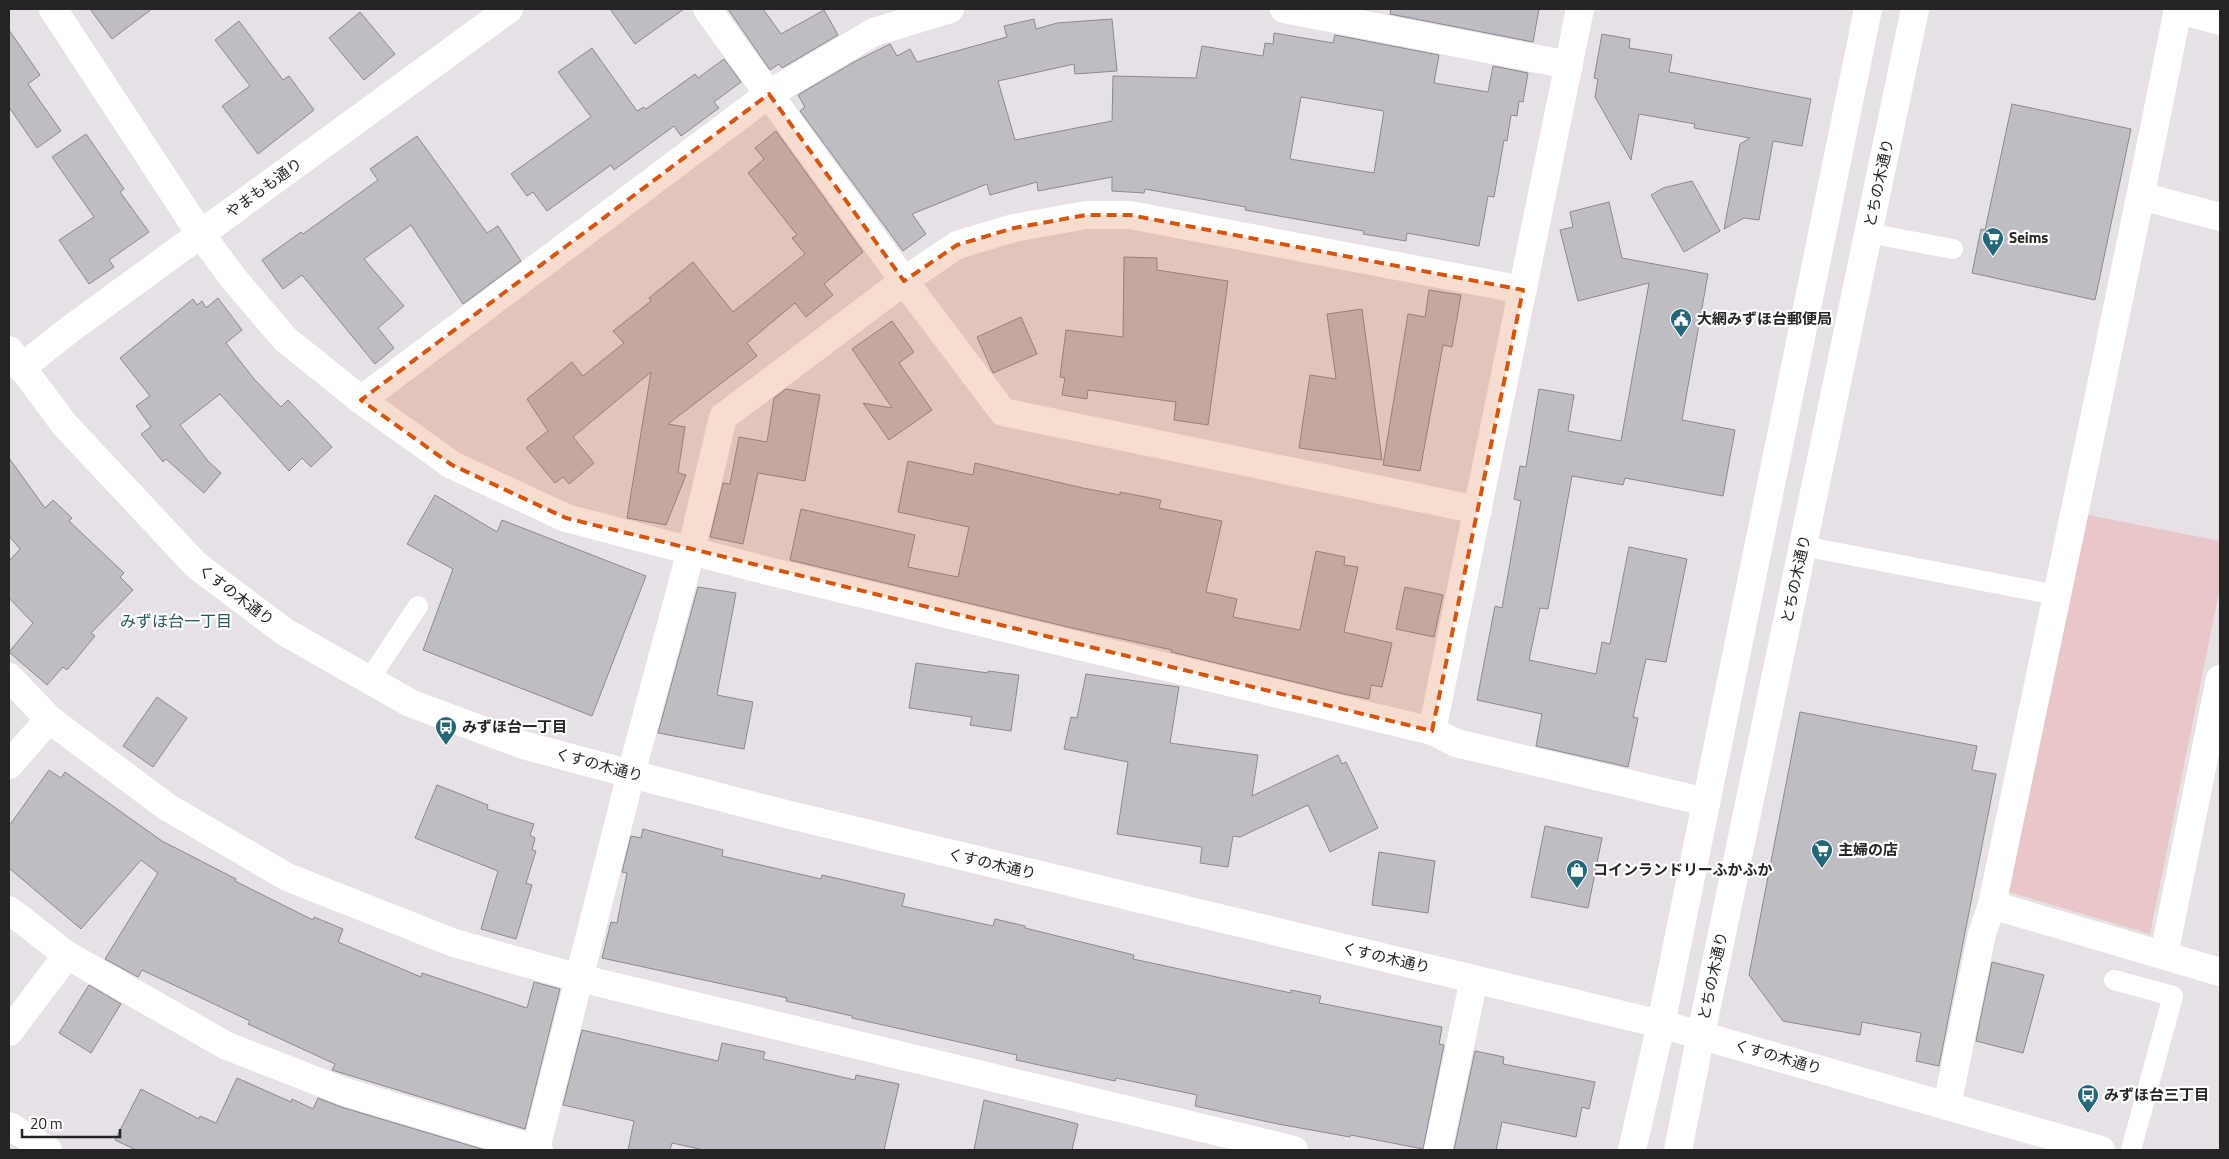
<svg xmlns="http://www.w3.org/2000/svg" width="2229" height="1159" font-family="'Titillium Web','Noto Sans JP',sans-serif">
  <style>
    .green { fill: #e9c6c7 }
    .building { fill: #c0bcc4; stroke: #8c888f; fill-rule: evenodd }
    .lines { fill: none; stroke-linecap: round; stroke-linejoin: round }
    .service { stroke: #fff; stroke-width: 20 }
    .minor { stroke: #fff; stroke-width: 28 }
    .tertiary { stroke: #fff; stroke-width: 28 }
    .marked { fill: #d5540e; fill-opacity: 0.2; stroke: #d5540e; stroke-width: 4; stroke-dasharray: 10 6; stroke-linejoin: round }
    .labels { text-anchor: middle; stroke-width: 4.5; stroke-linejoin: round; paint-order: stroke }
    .street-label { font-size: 15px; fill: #262325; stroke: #fff }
    .poi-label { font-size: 15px; font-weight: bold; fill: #262325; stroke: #fff; text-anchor: start }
    .neighbourhood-label { font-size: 16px; fill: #225665; stroke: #fff }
  </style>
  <rect width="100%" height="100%" fill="#e7e0e6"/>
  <!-- green -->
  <polygon class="green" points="2083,514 2220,541 2220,587 2150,934 2005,891"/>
  <!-- building -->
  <g class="building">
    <polygon points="90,9 152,9 112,39"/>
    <polygon points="610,9 684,9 635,44"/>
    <polygon points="728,9 763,9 781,34 824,10 838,35 782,68 779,64 770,70"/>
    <polygon points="1391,9 1539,9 1533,42 1390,14"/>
    <polygon points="360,12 395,54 364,80 329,38"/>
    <path d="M1034,19L1036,29L1057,23L1112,19L1117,71L1075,74L1074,64L998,81L1015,140L1112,121L1113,76L1196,78L1202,46L1263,56L1265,43L1273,44L1274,33L1333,43L1335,35L1439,55L1434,83L1488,92L1493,66L1528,73L1523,102L1519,101L1517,116L1511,115L1507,141L1504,140L1494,197L1488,196L1479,246L1407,233L1406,241L1363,234L1364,231L1245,210L1246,207L1145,189L1144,193L1112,191V177L1038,191L1037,182L990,195L987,184L912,214L926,234L903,251L800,111L805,107L798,95L854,62L890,44L897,56L910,49L917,62L1007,37L1004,26ZM1301,97L1384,111L1374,173L1290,159Z"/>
    <polygon points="239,21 283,80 289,76 314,110 258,154 222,106 250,86 215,40"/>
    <polygon points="9,30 40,75 28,84 61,131 37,148 9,107"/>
    <polygon points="1602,34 1630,39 1629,48 1672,55 1669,72 1811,99 1802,146 1773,141 1759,220 1744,218 1724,229 1740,144 1750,138 1694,128 1695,124 1639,114 1631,160 1595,97 1598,79 1594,78"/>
    <polygon points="592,48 637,111 644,107 646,109 695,74 698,78 724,59 741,82 714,102 719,108 681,136 674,126 614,170 611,165 547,211 533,192 527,196 511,174 591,117 558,72"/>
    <polygon points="2012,104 2131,129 2095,300 1972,273 1981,229 1985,230"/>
    <polygon points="776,131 863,252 824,284 833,295 806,317 795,303 747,343 757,356 668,424 685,427 678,473 686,475 666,525 627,518 651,372 573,437 594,463 569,484 563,477 555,483 526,448 548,431 527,399 572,362 583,376 624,343 613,331 651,301 649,298 693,262 733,312 805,254 792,238 797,235 748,173 764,159 755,148"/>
    <polygon points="86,134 124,189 120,192 149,232 109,260 114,267 89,284 59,240 94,217 52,157"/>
    <polygon points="417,136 487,233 498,226 521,261 463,304 411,225 364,259 404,306 378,328 394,348 375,364 302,275 283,289 262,260 301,232 303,234 378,180 370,169"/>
    <polygon points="1692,181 1720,231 1684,252 1651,195 1663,188"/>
    <polygon points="1609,202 1622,258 1708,274 1682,420 1735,430 1723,496 1625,478 1623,485 1572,476 1548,609 1540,608 1529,660 1596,674 1602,642 1610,644 1629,547 1687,559 1666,662 1646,659 1633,717 1638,718 1628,767 1536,746 1542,714 1477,700 1495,606 1502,608 1521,501 1514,499 1520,466 1526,467 1539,389 1574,395 1568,431 1621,441 1649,283 1578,301 1560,230 1573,227 1570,212"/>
    <polygon points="1124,257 1157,258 1157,270 1228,281 1208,425 1174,420 1176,402 1088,390 1087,399 1062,395 1065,378 1060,377 1066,330 1123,337"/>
    <polygon points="1429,290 1461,295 1452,347 1443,345 1420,471 1383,465 1408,314 1425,317"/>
    <polygon points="218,298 242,330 226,343 254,379 281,407 288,400 332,447 311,467 302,458 289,471 220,394 180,425 208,461 221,473 204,493 166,459 163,462 141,434 151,427 136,406 150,396 120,358 193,299 197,305 202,301 206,308"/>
    <polygon points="1362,309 1382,460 1299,448 1310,375 1336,379 1327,314"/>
    <polygon points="1021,317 1037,354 993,373 977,337"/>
    <polygon points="892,321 914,352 899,363 932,410 889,440 863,403 892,408 852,349"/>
    <polygon points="786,389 820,395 805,481 758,473 743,544 710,537 723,483 730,484 739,437 767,442 774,398"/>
    <polygon points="9,458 45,508 53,500 72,518 69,521 124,573 120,577 133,590 91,633 95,636 67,670 63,667 47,685 9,652 33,623 9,598 9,561 20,549 9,536"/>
    <polygon points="908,461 973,475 975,463 1083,488 1120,495 1120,492 1161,500 1159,508 1222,521 1206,592 1237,599 1233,617 1300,630 1316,551 1345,557 1344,565 1358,567 1344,632 1392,643 1382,687 1371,685 1369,699 1344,694 1171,652 1172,650 1072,628 790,560 801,509 915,535 908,567 958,577 969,527 898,512"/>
    <polygon points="435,495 497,532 502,520 646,576 592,716 423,650 453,569 407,544"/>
    <polygon points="698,587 736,593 717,695 753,702 744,749 658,733"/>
    <polygon points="1405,587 1443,595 1434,637 1396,629"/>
    <polygon points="916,663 988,673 988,671 1019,675 1011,731 970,725 972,717 909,708"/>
    <polygon points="1086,674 1179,687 1170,743 1258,755 1252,796 1338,755 1342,764 1346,762 1378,828 1330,852 1308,805 1240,837 1233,836 1228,867 1200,863 1202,847 1117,834 1128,762 1064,749 1071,717 1077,718"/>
    <polygon points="157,697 187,718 153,767 123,746"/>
    <polygon points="1800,712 1977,746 1972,770 1996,774 1939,1066 1916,1061 1921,1033 1862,1022 1860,1035 1783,1021 1749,975"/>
    <polygon points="49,770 61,778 65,772 162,841 236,879 235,881 313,920 314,917 343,929 338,942 421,977 422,973 527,1008 534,982 560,989 525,1129 332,1070 335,1064 248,1024 250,1021 142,970 138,977 105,959 158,873 141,860 81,929 9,868 9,826"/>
    <polygon points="437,785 488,805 487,809 534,824 530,835 535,838 532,850 536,851 526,883 532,885 516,939 481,929 498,871 415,838"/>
    <polygon points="1545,826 1602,838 1588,908 1531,897"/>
    <polygon points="643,829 723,850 722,856 821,879 822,875 905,894 902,906 993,926 995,919 1025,926 1025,928 1134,955 1133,959 1291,993 1291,990 1321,996 1319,1003 1442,1027 1439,1044 1444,1045 1423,1149 1351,1135 1350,1137 1278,1124 1195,1106 1197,1095 1116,1078 1115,1081 1039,1065 1016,1060 1017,1055 852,1018 852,1016 786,1001 787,998 602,958 611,922 617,923 627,873 622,872 631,836 641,838"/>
    <polygon points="1379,852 1435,861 1428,913 1372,905"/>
    <polygon points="1992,962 2044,975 2023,1053 1976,1041"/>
    <polygon points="89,985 121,1004 91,1053 59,1033"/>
    <polygon points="582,1030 718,1061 722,1043 765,1052 763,1059 855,1080 856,1075 899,1084 884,1150 704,1150 672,1143 670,1150 628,1150 634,1121 563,1105"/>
    <polygon points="1475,1051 1504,1057 1503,1064 1595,1082 1589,1109 1582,1107 1576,1137 1502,1122 1496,1150 1454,1150"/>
    <polygon points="237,1078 291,1102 292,1099 313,1109 318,1098 341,1107 485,1150 136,1150 115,1140 141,1089 199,1119 200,1116 216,1123"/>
    <polygon points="984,1100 1078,1124 1072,1150 974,1150"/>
  </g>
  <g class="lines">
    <!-- service -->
    <g class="service">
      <polyline points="1868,233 1953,249"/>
      <polyline points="1803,546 2056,595"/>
      <polyline points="369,680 418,606"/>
      <polyline points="2114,980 2173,996 2131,1150"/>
    </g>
    <!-- minor -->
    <g class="minor">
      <polyline points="53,9 201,235 234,279 285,339 361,400 452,465 566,518 764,570 1432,731 1456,743 1706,802"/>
      <polyline points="707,9 904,281 1003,412 1478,510"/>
      <polyline points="1284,9 1569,65"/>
      <polyline points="2141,196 2220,217"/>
      <polyline points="361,400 769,94 874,32 950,9"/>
      <polyline points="9,677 49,719 167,807 287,877 454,943 579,978 1294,1150"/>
      <polyline points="1432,731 1580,9"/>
      <polyline points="9,765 49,719"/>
      <polyline points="1992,905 2220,972"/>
      <polyline points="9,910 67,955 227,1046 345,1092 539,1150"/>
      <polyline points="2164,955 2220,679"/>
      <polyline points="9,1032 67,955"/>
      <path d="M1947,1106L1982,934L1992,905C2054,606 2119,308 2178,9"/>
      <polyline points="9,1126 48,1150"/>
      <polyline points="533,1150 536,1148 631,774 691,551 723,417 904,281 957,245 1014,228 1086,215 1130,215 1523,290"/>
      <polyline points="1438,1150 1474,979"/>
    </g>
    <!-- tertiary -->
    <g class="tertiary">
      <polyline points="2177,9 2220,21"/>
      <polyline points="9,350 64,424 196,565 285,632 410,703 523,745 631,774 782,813 1661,1024 2101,1150"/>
      <polyline points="21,368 69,330 509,9"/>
      <polyline points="1632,1150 1661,1024 1868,9"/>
      <polyline points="1678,1150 1701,1034 1915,9"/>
    </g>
  </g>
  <!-- marked area -->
  <path class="marked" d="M769,94L904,281L957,245L1014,228L1086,215H1130L1523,290L1432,731L566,518L452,465L361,400Z"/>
  <!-- icons -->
  <defs>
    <g id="supermarket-pin" transform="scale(1.125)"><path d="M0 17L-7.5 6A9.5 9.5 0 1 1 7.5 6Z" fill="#246779" stroke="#fff"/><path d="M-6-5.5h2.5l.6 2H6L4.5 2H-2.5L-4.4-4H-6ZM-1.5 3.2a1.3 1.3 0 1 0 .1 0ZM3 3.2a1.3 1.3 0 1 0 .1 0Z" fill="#fff"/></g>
    <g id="civic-pin" transform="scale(1.125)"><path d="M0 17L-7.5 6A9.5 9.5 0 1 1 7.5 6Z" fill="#246779" stroke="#fff"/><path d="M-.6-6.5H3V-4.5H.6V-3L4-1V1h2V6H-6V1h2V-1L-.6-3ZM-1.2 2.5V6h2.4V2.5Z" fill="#fff"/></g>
    <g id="bus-pin" transform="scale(1.125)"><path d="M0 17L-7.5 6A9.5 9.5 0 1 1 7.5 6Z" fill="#246779" stroke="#fff"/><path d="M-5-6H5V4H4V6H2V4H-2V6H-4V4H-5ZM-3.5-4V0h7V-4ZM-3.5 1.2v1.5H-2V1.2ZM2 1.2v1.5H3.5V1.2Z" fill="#fff"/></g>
    <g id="shop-pin" transform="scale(1.125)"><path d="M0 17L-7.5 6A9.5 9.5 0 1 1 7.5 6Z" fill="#246779" stroke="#fff"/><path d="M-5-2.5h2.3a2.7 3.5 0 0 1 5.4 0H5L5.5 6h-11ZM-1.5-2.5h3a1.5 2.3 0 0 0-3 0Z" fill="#fff"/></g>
  </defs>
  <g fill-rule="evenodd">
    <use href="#supermarket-pin" x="1993" y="238"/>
    <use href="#civic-pin" x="1681" y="319"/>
    <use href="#bus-pin" x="446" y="727"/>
    <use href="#supermarket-pin" x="1822" y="850"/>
    <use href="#shop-pin" x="1577" y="870"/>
    <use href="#bus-pin" x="2088" y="1095"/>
  </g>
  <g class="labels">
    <!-- street labels -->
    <g class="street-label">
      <text transform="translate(1879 183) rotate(-78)" y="5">とちの木通り</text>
      <text transform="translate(264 188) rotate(-36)" y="5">やまもも通り</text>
      <text transform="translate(1796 579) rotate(-78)" y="5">とちの木通り</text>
      <text transform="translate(236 595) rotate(37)" y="5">くすの木通り</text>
      <text transform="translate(599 765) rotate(15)" y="5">くすの木通り</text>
      <text transform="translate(992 864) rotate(13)" y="5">くすの木通り</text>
      <text transform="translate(1386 958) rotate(13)" y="5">くすの木通り</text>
      <text transform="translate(1713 976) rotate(-78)" y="5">とちの木通り</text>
      <text transform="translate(1778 1057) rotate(16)" y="5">くすの木通り</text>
    </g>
    <!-- poi labels -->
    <g class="poi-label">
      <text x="2009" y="243">Seims</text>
      <text x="1697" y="324">大網みずほ台郵便局</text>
      <text x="462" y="732">みずほ台一丁目</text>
      <text x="1838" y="855">主婦の店</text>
      <text x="1593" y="875">コインランドリーふかふか</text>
      <text x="2104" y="1100">みずほ台三丁目</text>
    </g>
    <!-- neighbourhood labels -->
    <g class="neighbourhood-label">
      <text x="176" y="627">みずほ台一丁目</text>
    </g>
  </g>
  <!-- border -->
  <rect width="2229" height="1159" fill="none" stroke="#262325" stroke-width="20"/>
  <!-- scale -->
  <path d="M22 1129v8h98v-8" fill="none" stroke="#262325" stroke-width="2.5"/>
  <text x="30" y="1129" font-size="15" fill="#262325" stroke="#ffffff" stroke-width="4" paint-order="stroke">20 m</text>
</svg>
